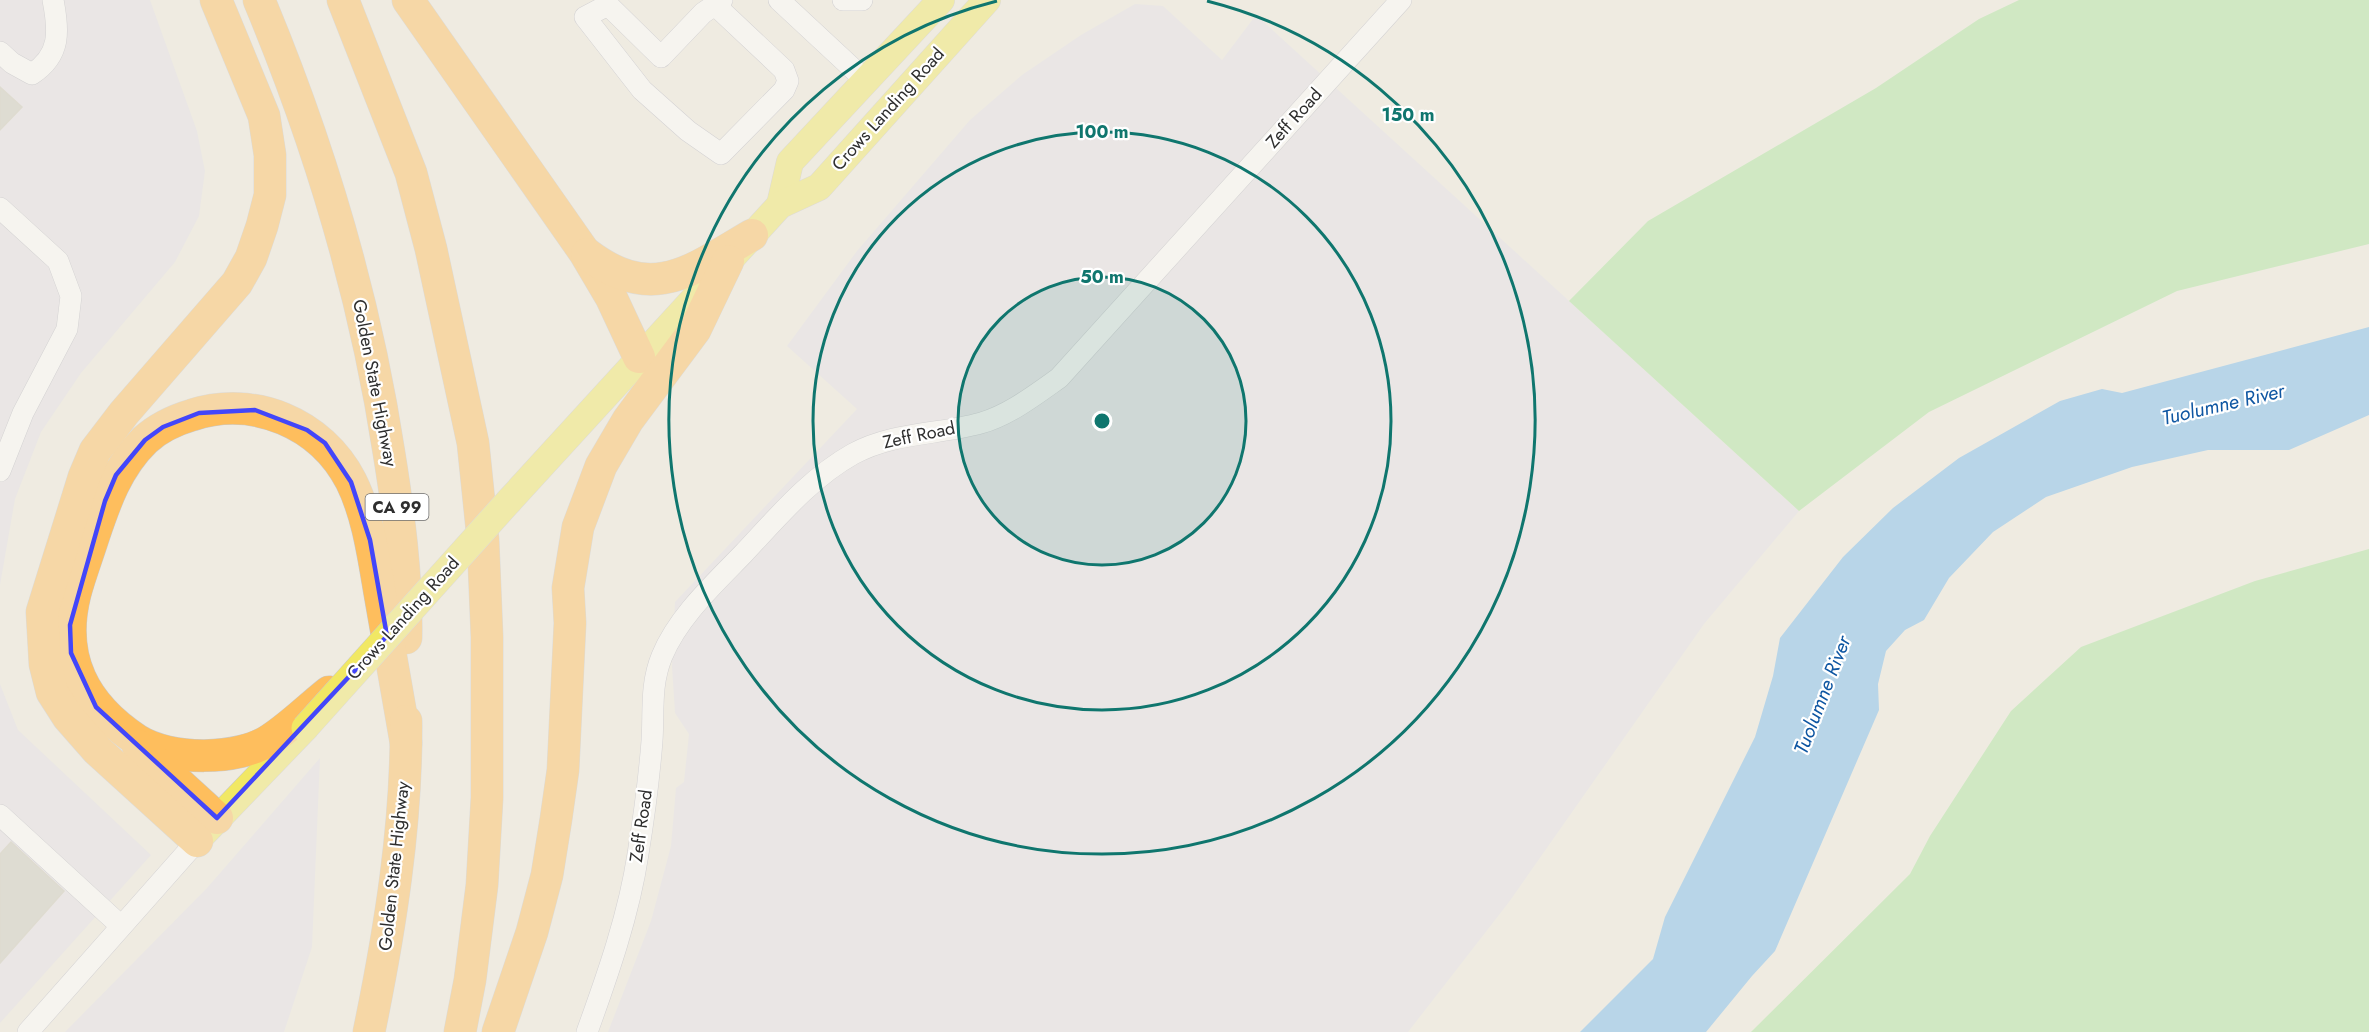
<svg xmlns="http://www.w3.org/2000/svg" width="2369" height="1032" font-family="Jost,sans-serif">
  <style>
    .industrial { fill: #e4e1e8 }
    .green { fill: #aae59e }
    .water { fill: #75baef }
    .building { fill: #cbc9bf; stroke: #cbc8ba; stroke-width: 1.5 }
    .lines { fill: none; stroke-linecap: round; stroke-linejoin: round }
    .minor-casing { stroke: #b4b4c1; stroke-width: 22 }
    .major-casing { stroke: #c9c9c9; stroke-width: 28 }
    .highway-casing { stroke: #c9c9c9; stroke-width: 33 }
    .minor { stroke: #fff; stroke-width: 21 }
    .major { stroke: #f1e864; stroke-width: 27 }
    .highway { stroke: #febe5d; stroke-width: 32 }
    .major-bridge-casing { stroke: #c9c9c9; stroke-width: 28; stroke-linecap: butt }
    .major-bridge { stroke: #f1e864; stroke-width: 27 }
    .marked { fill: none; stroke: #4346fa; stroke-width: 4.5; stroke-linejoin: round }
    .ring { fill: none; stroke: #0f766e; stroke-width: 3 }
    .labels { text-anchor: middle; stroke-width: 4.5; stroke-linejoin: round; paint-order: stroke }
    .shield { fill: #fff; stroke: #6d6d6d; stroke-width: 1.5 }
    .shield-label { font-size: 16px; font-weight: bold; fill: #2e2e2e }
    .street-label { font-size: 18px; fill: #2e2e2e; stroke: #fff }
    .water-label { font-size: 20px; font-style: italic; fill: #0e56a2; stroke: #fff }
    .centre { fill: #0f766e; stroke: #fff; stroke-width: 3 }
    .ring-label { font-size: 18px; text-anchor: middle; font-weight: bold; fill: #0f766e; stroke: #fff; stroke-width: 4.5; stroke-linejoin: round; paint-order: stroke }
  </style>
  <rect width="100%" height="100%" fill="#efebe1"/>
  <!-- industrial -->
  <g class="industrial">
    <polygon points="0,0 150,0 197,131 205,171 199,216 175,262 81,373 41,432 15,499 0,585"/>
    <polygon points="1135,4 1163,6 1222,60 1256,15 1799,511 1704,624 1509,902 1408,1032 608,1032 651,921 671,846 676,788 684,782 689,734 675,713 672,666 675,602 857,409 787,346 857,251 970,120 1022,75 1081,35"/>
    <polygon points="0,684 18,730 151,855 0,1023"/>
    <polygon points="320,758 312,947 284,1032 65,1032 207,888"/>
  </g>
  <!-- green -->
  <g class="green">
    <polygon points="2019,0 2369,0 2369,244 2177,291 1929,412 1799,511 1569,301 1648,221 1876,88 1979,19"/>
    <polygon points="2369,549 2369,1032 1751,1032 1910,874 1930,836 2011,711 2081,647 2255,581"/>
  </g>
  <!-- water -->
  <polygon class="water" points="2369,327 2369,415 2289,450 2208,450 2132,467 2046,497 1993,532 1949,578 1924,620 1905,630 1886,651 1878,684 1879,710 1775,951 1752,976 1706,1032 1580,1032 1653,959 1665,917 1755,737 1773,676 1780,638 1843,557 1893,508 1959,458 2060,401 2102,389 2122,393"/>
  <!-- building -->
  <g class="building">
    <polygon points="0,87 22,107 0,130"/>
    <polygon points="11,842 64,891 0,963 0,854"/>
  </g>
  <g class="lines">
    <!-- minor casing -->
    <g class="minor-casing">
      <g id="minor">
        <polyline points="779,0 865,80"/>
        <polyline points="843,0 862,0"/>
        <polyline points="715,5 784,70 788,81 784,90 721,154 688,131 642,90 585,17 608,5 661,57 703,13 722,0"/>
        <path d="M0,52L12,63L32,74C61,55 59,31 53,0"/>
        <polyline points="0,208 58,261 71,296 67,329 23,413 0,471"/>
        <polyline points="0,815 121,926"/>
        <polyline points="28,1032 197,841"/>
        <path d="M587,1032C608,974 629,914 638,854C644,817 649,779 652,741C654,712 650,685 662,656C678,617 714,584 743,554C776,519 810,478 853,454C893,432 938,435 981,423C1009,415 1035,395 1059,378L1401,0"/>
      </g>
    </g>
    <!-- major casing -->
    <g class="major-casing">
      <g id="major">
        <polyline points="780,205 790,162 941,0"/>
        <polyline points="509,501 780,205 819,187 987,0"/>
        <polyline points="204,833 305,728"/>
      </g>
    </g>
    <!-- highway casing -->
    <g class="highway-casing">
      <g id="highway">
        <path d="M259,0C320,146 365,296 389,453C399,515 407,576 406,638"/>
        <polyline points="343,0 411,173 431,249 473,443 483,540 487,637 487,798 482,885 470,980 460,1032"/>
        <polyline points="408,0 585,253 611,297 639,357"/>
        <path d="M587,254C653,304 692,270 752,235"/>
        <path d="M329,692C310,707 291,726 271,739C239,761 170,761 137,740C84,705 59,658 75,594C80,575 87,557 93,538C105,502 117,467 145,440C158,428 175,420 192,415C254,395 321,423 351,481C369,517 374,561 381,600C389,648 398,695 406,743"/>
        <polyline points="138,746 217,818"/>
        <polyline points="197,841 97,750 68,717 52,692 45,664 42,612 84,477 95,451 124,413 237,283 251,258 262,226 270,195 270,155 264,116 216,0"/>
        <path d="M369,1032C390,930 407,825 406,721"/>
        <polyline points="498,1032 532,932 547,875 556,819 563,770 570,623 568,588 578,527 601,466 628,420 695,330 728,261"/>
      </g>
    </g>
    <!-- minor -->
    <use href="#minor" class="minor"/>
    <!-- major -->
    <use href="#major" class="major"/>
    <!-- highway -->
    <use href="#highway" class="highway"/>
    <!-- major-bridge casing -->
    <g class="major-bridge-casing">
      <polyline id="major-bridge" points="305,728 509,501"/>
    </g>
    <!-- major-bridge -->
    <use href="#major-bridge" class="major-bridge"/>
  </g>
  <!-- marked area -->
  <path d="M0 0H2369V1032H0ZM255,410L307,430L325,443L351,482L370,540L387,636L217,818L96,707L71,653L70,625L105,501L116,475L145,440L163,427L199,413Z" fill="#efebe1" fill-opacity=".55" fill-rule="evenodd"/>
  <path class="marked" d="M255,410L307,430L325,443L351,482L370,540L387,636L217,818L96,707L71,653L70,625L105,501L116,475L145,440L163,427L199,413Z"/>
  <!-- distance rings -->
  <circle cx="1102" cy="421" r="144" fill="#0f766e" fill-opacity=".12"/>
  <g class="ring">
    <circle cx="1102" cy="421" r="144"/>
    <circle cx="1102" cy="421" r="289"/>
    <path d="M1207 1A433 433 0 1 1 997 1"/>
  </g>
  <g class="labels">
    <!-- shield labels -->
    <rect class="shield" x="365.5" y="494" width="63" height="26" rx="4.5"/>
    <g class="shield-label">
      <text x="397" y="513">CA 99</text>
    </g>
    <!-- street labels -->
    <g class="street-label">
      <text transform="translate(888 109) rotate(-48)" y="6">Crows Landing Road</text>
      <text transform="translate(1294 118) rotate(-48)" y="6">Zeff Road</text>
      <text transform="translate(375 383) rotate(79)" y="6">Golden State Highway</text>
      <text transform="translate(919 435) rotate(-12)" y="6">Zeff Road</text>
      <text transform="translate(403 618) rotate(-48)" y="6">Crows Landing Road</text>
      <text transform="translate(641 826) rotate(-82)" y="6">Zeff Road</text>
      <text transform="translate(394 866) rotate(-84)" y="6">Golden State Highway</text>
    </g>
    <!-- water labels -->
    <g class="water-label">
      <text transform="translate(2223 404) rotate(-13)" y="7">Tuolumne River</text>
      <text transform="translate(1822 695) rotate(-69)" y="7">Tuolumne River</text>
    </g>
  </g>
  <circle cx="1102" cy="421" r="9" class="centre"/>
  <g class="ring-label">
    <text x="1408" y="121">150 m</text>
    <text x="1102" y="138">100 m</text>
    <text x="1102" y="283">50 m</text>
  </g>
</svg>
